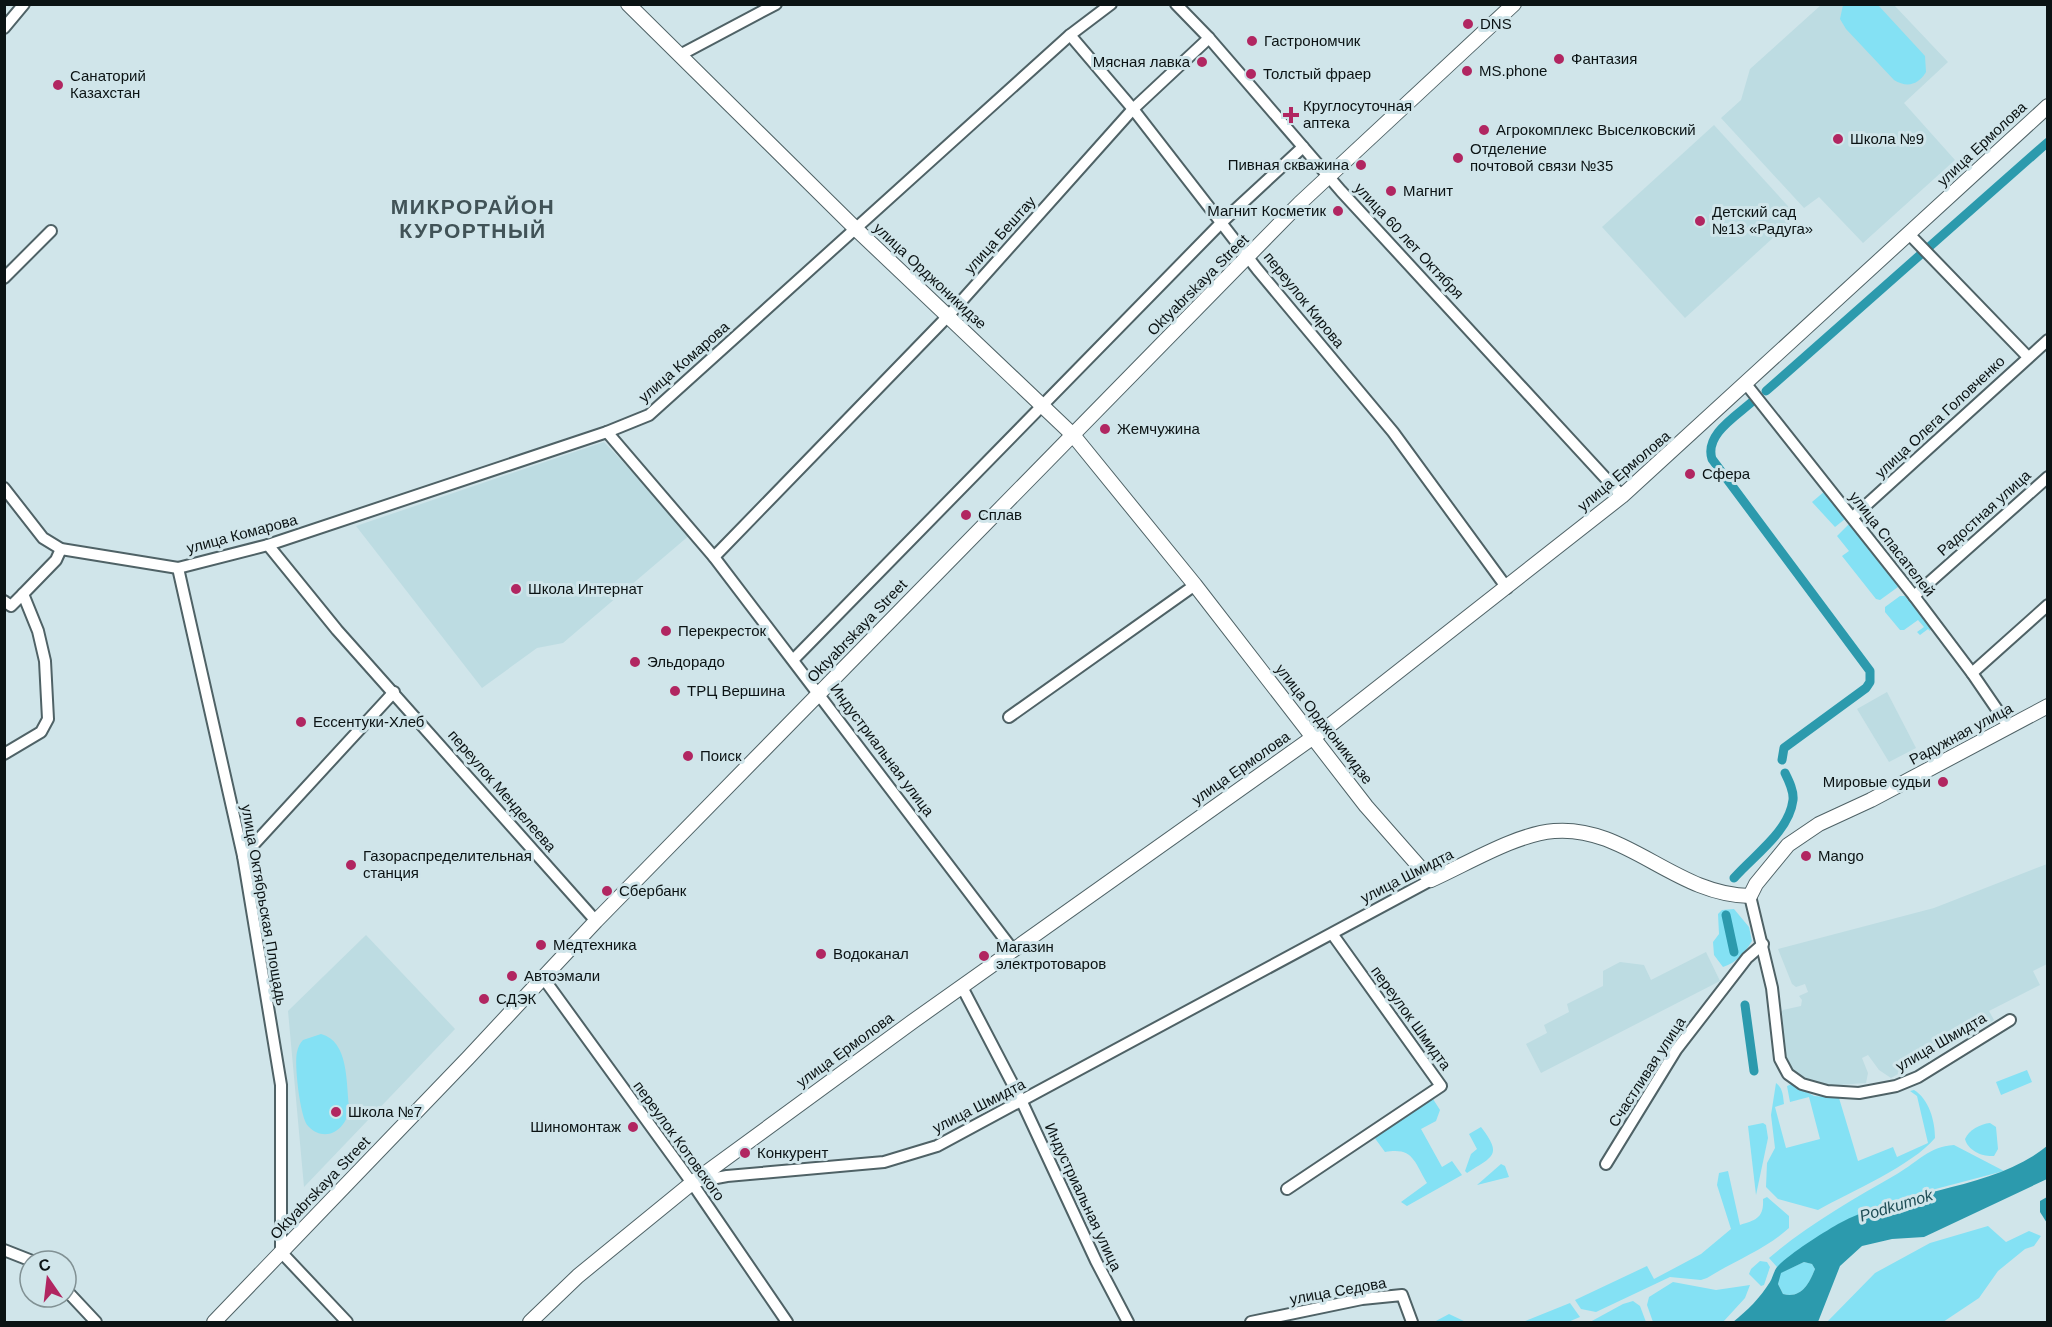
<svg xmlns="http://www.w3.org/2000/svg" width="2052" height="1327" font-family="Arial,sans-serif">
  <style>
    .built { fill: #bddce2 }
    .green { fill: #84e1f4 }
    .water { fill: #2c9aad; fill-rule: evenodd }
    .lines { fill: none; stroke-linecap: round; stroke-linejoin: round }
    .canal { stroke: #2c9aad; stroke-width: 9 }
    .street-casing { stroke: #4f6266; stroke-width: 14 }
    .secondary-casing { stroke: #4f6266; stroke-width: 16 }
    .street { stroke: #fff; stroke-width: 10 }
    .secondary { stroke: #fff; stroke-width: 14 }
    .poi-dot { fill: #b12661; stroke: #d0e5ea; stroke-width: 2 }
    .labels { text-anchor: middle; stroke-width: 6; stroke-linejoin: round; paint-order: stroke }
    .poi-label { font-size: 15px; fill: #0b1314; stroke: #d0e5ea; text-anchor: start }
    .street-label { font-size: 15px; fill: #0b1314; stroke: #d0e5ea }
    .water-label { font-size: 16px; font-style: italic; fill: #204e56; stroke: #d0e5ea }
    .district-label { font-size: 21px; font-weight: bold; letter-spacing: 1.5px; fill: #415357; stroke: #d0e5ea }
  </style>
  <rect width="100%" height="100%" fill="#d0e5ea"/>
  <!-- built -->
  <g class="built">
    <polygon points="1821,5 1894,5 1948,62 1904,103 1955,160 1863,243 1819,197 1804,208 1721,118 1741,100 1750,69"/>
    <polygon points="1714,125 1797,216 1685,318 1602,227"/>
    <polygon points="604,442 691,534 563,643 537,648 482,688 356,526"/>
    <polygon points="1887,692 1916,748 1889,762 1857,709"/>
    <polygon points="2047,864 2047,964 2033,971 2040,985 1989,1011 1994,1020 1891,1078 1879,1070 1868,1055 1862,1058 1868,1073 1866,1083 1826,1086 1805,1079 1792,1071 1785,1060 1780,1014 1783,1010 1801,1006 1802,1000 1799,996 1808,992 1805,984 1796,987 1792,984 1778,949 1934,908"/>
    <polygon points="366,935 455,1029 304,1187 288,1011"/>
    <polygon points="1706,952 1720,981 1541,1073 1526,1044 1547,1033 1544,1025 1569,1012 1567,1004 1603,986 1603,971 1620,962 1644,965 1651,980"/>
  </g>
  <!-- green -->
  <g class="green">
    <path d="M1843,5H1878L1925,56L1926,72C1918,85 1907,88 1894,80L1846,29L1840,19Z"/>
    <polygon points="1825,491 1845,514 1845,519 1835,527 1812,502"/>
    <polygon points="1848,525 1852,525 1897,582 1898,587 1880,600 1876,599 1842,556 1849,551 1837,536"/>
    <polygon points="1900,596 1905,596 1931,627 1930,631 1928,629 1920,635 1917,632 1924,627 1918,620 1904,630 1900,630 1885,612 1885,607"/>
    <path d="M1734,909L1749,927L1752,941C1744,954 1737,962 1723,967L1714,955L1713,942L1719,934L1718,914L1722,910Z"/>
    <path d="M321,1034C349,1041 346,1083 349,1106C349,1128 326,1145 308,1126C300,1118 294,1063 297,1052C298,1047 300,1043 303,1040Z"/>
    <polygon points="2027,1070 2032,1082 2001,1095 1996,1082"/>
    <path d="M1776,1083C1783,1088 1783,1096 1784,1104L1775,1107L1786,1148L1820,1139L1809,1097L1790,1102L1787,1086L1792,1084L1814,1096L1839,1098L1858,1161L1893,1147L1897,1157L1928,1143L1917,1096L1910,1091L1914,1090C1929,1099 1935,1121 1935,1138C1913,1165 1850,1192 1818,1210L1778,1199L1766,1187L1767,1163L1775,1148L1771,1115Z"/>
    <path d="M1433,1099L1440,1110L1436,1121L1421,1129L1442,1167L1452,1161L1462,1175L1407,1206L1401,1202L1427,1183C1414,1161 1413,1147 1385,1152L1374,1137Z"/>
    <polygon points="1763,1123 1766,1125 1768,1138 1756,1195 1748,1126"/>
    <path d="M1990,1123L1996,1127L1998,1149L1994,1156C1983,1157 1968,1151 1965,1139C1969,1130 1980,1124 1990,1123Z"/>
    <path d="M1481,1127C1503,1156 1493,1156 1467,1173L1465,1171L1471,1154L1477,1149L1469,1134Z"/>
    <path d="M1954,1145L2004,1171L1905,1197L1839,1224L1777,1267L1769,1258C1809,1224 1852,1200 1897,1174C1919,1161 1928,1147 1954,1145Z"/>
    <polygon points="1501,1164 1505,1166 1509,1177 1477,1185"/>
    <path d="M1728,1171L1740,1225C1756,1220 1764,1218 1763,1199L1767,1197L1789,1216V1228C1766,1249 1734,1261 1707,1278L1701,1280L1670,1277L1596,1312L1581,1309L1575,1300L1647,1266L1654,1279L1701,1254L1731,1229L1717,1185L1719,1173Z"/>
    <polygon points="1988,1226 2006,1242 2029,1231 2041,1236 2034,1246 2025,1249 1998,1271 1979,1298 1943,1322 1827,1322 1875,1273 1930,1243"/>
    <polygon points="1760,1261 1767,1262 1770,1267 1764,1285 1761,1286 1749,1274 1751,1269"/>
    <path d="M1804,1262L1812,1264L1815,1269C1809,1284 1801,1299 1783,1294L1778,1284L1780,1273Z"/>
    <polygon points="1673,1282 1716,1290 1750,1285 1745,1298 1723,1322 1653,1322 1647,1305 1649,1297"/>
    <polygon points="1633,1301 1640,1306 1646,1322 1590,1322 1623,1304"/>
    <polygon points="1570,1303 1580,1317 1568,1322 1523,1322"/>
    <polygon points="1449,1314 1466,1322 1434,1322"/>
  </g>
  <!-- water -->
  <g class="water">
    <path d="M2047,1146V1179L1924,1237L1892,1239L1862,1246L1840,1266L1818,1322H1733C1747,1311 1760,1298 1770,1282C1773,1277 1774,1270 1778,1266C1792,1252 1821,1234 1838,1224C1902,1189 1994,1190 2047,1146ZM1804,1262L1812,1264L1815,1269C1809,1284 1801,1299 1783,1294L1778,1284L1781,1273Z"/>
    <polygon points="2047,1197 2047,1223 2040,1212 2040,1201"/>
  </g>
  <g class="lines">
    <!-- canal -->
    <g class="canal">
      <polyline points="1766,391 2048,142"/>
      <path d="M1754,400C1738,415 1704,434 1712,459L1870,671V682L1866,688L1784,748L1782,760"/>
      <path d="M1734,878C1754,855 1789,832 1793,800C1794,791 1789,781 1785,773"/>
      <polyline points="1726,915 1734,952"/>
      <polyline points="1745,1005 1754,1071"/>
    </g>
    <!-- street casing -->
    <g class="street-casing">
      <g id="street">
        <polyline points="1176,4 1209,38 1341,191 1622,496"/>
        <polyline points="4,28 24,4"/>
        <polyline points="1070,35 1133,109 1257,269 1393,432 1507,588"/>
        <polyline points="680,55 776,4"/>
        <polyline points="1909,234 2028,357"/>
        <polyline points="4,278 51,231"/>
        <polyline points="1746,384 1914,596 1972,673 2009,727"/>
        <polyline points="607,432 714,557 1013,950"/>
        <polyline points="4,488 43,538 61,549 178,568 268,545 607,432 649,415 1070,35 1111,4"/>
        <polyline points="1853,517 2048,340"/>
        <polyline points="268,545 337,630 596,921"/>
        <polyline points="714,557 949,315 1133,109 1209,38"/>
        <polyline points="178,568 243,856 281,1085 281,1252 347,1322"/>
        <polyline points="1914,596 2048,477"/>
        <polyline points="4,601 11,606 23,594"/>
        <polyline points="794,659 1222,222 1303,147"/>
        <polyline points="1972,673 2048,605"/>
        <polyline points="1009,717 1195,585"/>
        <polyline points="4,754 41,732 48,719 45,661 38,631 23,594 56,560 61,549"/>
        <polyline points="243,856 394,692"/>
        <polyline points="1750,896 1772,988 1780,1059 1788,1074 1802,1084 1827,1091 1859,1093 1896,1086 1918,1077 2010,1020"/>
        <polyline points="544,979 692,1183 787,1322"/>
        <polyline points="962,987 1022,1102 1096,1261 1128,1322"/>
        <polyline points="1606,1164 1676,1050 1747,958 1763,944"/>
        <polyline points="695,1182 727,1176 884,1162 937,1146 1431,880"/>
        <polyline points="1287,1189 1441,1086 1333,935"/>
        <polyline points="4,1250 32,1261"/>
        <polyline points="66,1290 96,1322"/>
        <polyline points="1251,1322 1362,1299 1402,1295 1412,1322"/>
      </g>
    </g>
    <!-- secondary casing -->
    <g class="secondary-casing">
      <g id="secondary">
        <path d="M628,4L856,229L1073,435L1195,585L1366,806L1431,880C1467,864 1516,834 1554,831C1626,825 1675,895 1750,896L1756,884L1788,845L1819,824L1871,800L2048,706"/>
        <polyline points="214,1322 468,1058 596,921 1300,203 1514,4"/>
        <polyline points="530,1322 578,1276 692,1183 912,1022 1329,726 1622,496 2048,106"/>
      </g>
    </g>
    <!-- street -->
    <use href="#street" class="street"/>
    <!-- secondary -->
    <use href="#secondary" class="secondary"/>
  </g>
  <!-- markers -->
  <g class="poi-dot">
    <circle cx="1468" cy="24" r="6"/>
    <circle cx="1252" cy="41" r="6"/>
    <circle cx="1559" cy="59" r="6"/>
    <circle cx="1202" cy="62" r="6"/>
    <circle cx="1467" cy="71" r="6"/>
    <circle cx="1251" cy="74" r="6"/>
    <circle cx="58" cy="85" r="6"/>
    <path d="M1288 106h6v6h6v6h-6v6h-6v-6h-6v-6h6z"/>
    <circle cx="1484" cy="130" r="6"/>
    <circle cx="1838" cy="139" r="6"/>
    <circle cx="1458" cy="158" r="6"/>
    <circle cx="1361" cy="165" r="6"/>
    <circle cx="1391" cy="191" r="6"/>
    <circle cx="1338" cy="211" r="6"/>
    <circle cx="1700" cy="221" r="6"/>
    <circle cx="1105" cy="429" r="6"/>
    <circle cx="1690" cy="474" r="6"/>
    <circle cx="966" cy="515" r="6"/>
    <circle cx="516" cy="589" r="6"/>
    <circle cx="666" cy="631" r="6"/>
    <circle cx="635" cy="662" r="6"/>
    <circle cx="675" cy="691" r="6"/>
    <circle cx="301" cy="722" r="6"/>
    <circle cx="688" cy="756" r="6"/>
    <circle cx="1943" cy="782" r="6"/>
    <circle cx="1806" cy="856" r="6"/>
    <circle cx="351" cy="865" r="6"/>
    <circle cx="607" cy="891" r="6"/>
    <circle cx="541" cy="945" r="6"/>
    <circle cx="821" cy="954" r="6"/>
    <circle cx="984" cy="956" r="6"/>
    <circle cx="512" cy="976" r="6"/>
    <circle cx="484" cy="999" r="6"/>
    <circle cx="336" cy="1112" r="6"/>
    <circle cx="633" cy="1127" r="6"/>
    <circle cx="745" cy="1153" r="6"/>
  </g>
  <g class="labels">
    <!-- poi labels -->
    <g class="poi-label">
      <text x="1480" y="29">DNS</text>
      <text x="1264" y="46">Гастрономчик</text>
      <text x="1571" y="64">Фантазия</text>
      <text x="1190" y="67" text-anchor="end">Мясная лавка</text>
      <text x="1479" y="76">MS.phone</text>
      <text x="1263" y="79">Толстый фраер</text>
      <text x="70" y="81">Санаторий<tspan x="70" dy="17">Казахстан</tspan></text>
      <text x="1303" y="111">Круглосуточная<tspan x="1303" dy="17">аптека</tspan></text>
      <text x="1496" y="135">Агрокомплекс Выселковский</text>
      <text x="1850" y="144">Школа №9</text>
      <text x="1470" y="154">Отделение<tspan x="1470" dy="17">почтовой связи №35</tspan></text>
      <text x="1349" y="170" text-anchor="end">Пивная скважина</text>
      <text x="1403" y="196">Магнит</text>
      <text x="1326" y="216" text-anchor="end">Магнит Косметик</text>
      <text x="1712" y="217">Детский сад<tspan x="1712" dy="17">№13 «Радуга»</tspan></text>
      <text x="1117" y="434">Жемчужина</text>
      <text x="1702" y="479">Сфера</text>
      <text x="978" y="520">Сплав</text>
      <text x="528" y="594">Школа Интернат</text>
      <text x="678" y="636">Перекресток</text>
      <text x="647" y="667">Эльдорадо</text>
      <text x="687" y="696">ТРЦ Вершина</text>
      <text x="313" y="727">Ессентуки-Хлеб</text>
      <text x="700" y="761">Поиск</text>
      <text x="1931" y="787" text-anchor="end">Мировые судьи</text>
      <text x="363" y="861">Газораспределительная<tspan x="363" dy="17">станция</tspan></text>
      <text x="1818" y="861">Mango</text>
      <text x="619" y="896">Сбербанк</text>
      <text x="553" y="950">Медтехника</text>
      <text x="996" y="952">Магазин<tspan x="996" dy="17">электротоваров</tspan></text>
      <text x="833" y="959">Водоканал</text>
      <text x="524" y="981">Автоэмали</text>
      <text x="496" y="1004">СДЭК</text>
      <text x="348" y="1117">Школа №7</text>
      <text x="621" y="1132" text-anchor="end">Шиномонтаж</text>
      <text x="757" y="1158">Конкурент</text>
    </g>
    <!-- street labels -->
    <g class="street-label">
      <text transform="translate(1982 144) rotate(-43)" y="5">улица Ермолова</text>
      <text transform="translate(1000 235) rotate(-48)" y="5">улица Бештау</text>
      <text transform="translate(1409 241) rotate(47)" y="5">улица 60 лет Октября</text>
      <text transform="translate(930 276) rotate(43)" y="5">улица Орджоникидзе</text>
      <text transform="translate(1198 285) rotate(-45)" y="5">Oktyabrskaya Street</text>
      <text transform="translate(1304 300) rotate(51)" y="5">переулок Кирова</text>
      <text transform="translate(684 362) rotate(-41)" y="5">улица Комарова</text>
      <text transform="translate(1940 417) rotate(-43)" y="5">улица Олега Головченко</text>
      <text transform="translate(1624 471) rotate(-40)" y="5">улица Ермолова</text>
      <text transform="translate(1984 513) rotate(-42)" y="5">Радостная улица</text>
      <text transform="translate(242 534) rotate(-15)" y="5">улица Комарова</text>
      <text transform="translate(1892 544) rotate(52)" y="5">улица Спасателей</text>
      <text transform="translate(857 631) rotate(-46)" y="5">Oktyabrskaya Street</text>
      <text transform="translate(1324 724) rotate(52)" y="5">улица Орджоникидзе</text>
      <text transform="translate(1961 734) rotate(-28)" y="5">Радужная улица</text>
      <text transform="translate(882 750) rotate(53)" y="5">Индустриальная улица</text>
      <text transform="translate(1241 768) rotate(-35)" y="5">улица Ермолова</text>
      <text transform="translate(502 791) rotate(49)" y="5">переулок Менделеева</text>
      <text transform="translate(1407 876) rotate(-27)" y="5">улица Шмидта</text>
      <text transform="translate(264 905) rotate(80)" y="5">улица Октябрьская Площадь</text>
      <text transform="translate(1411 1018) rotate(54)" y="5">переулок Шмидта</text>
      <text transform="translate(1941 1042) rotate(-30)" y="5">улица Шмидта</text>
      <text transform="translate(845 1050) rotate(-36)" y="5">улица Ермолова</text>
      <text transform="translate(1647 1072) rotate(-57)" y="5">Счастливая улица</text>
      <text transform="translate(979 1106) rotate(-27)" y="5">улица Шмидта</text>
      <text transform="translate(679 1141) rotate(54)" y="5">переулок Котовского</text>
      <text transform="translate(320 1188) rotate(-46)" y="5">Oktyabrskaya Street</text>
      <text transform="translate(1083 1197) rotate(65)" y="5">Индустриальная улица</text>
      <text transform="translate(1338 1291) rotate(-10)" y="5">улица Седова</text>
    </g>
    <!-- water labels -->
    <g class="water-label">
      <text transform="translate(1896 1205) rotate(-17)" y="6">Podkumok</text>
    </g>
    <!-- district labels -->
    <g class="district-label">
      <text x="473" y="214">МИКРОРАЙОН<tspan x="473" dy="24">КУРОРТНЫЙ</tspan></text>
    </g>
  </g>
  <!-- border -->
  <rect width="2052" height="1327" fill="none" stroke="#0b1314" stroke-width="12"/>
  <!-- north arrow -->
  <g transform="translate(48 1279) rotate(346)"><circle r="28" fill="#d0e5ea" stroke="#819194" stroke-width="1.5"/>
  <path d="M0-4.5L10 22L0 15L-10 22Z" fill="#b12661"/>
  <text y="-9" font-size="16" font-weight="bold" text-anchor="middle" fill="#0b1314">С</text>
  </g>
</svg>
